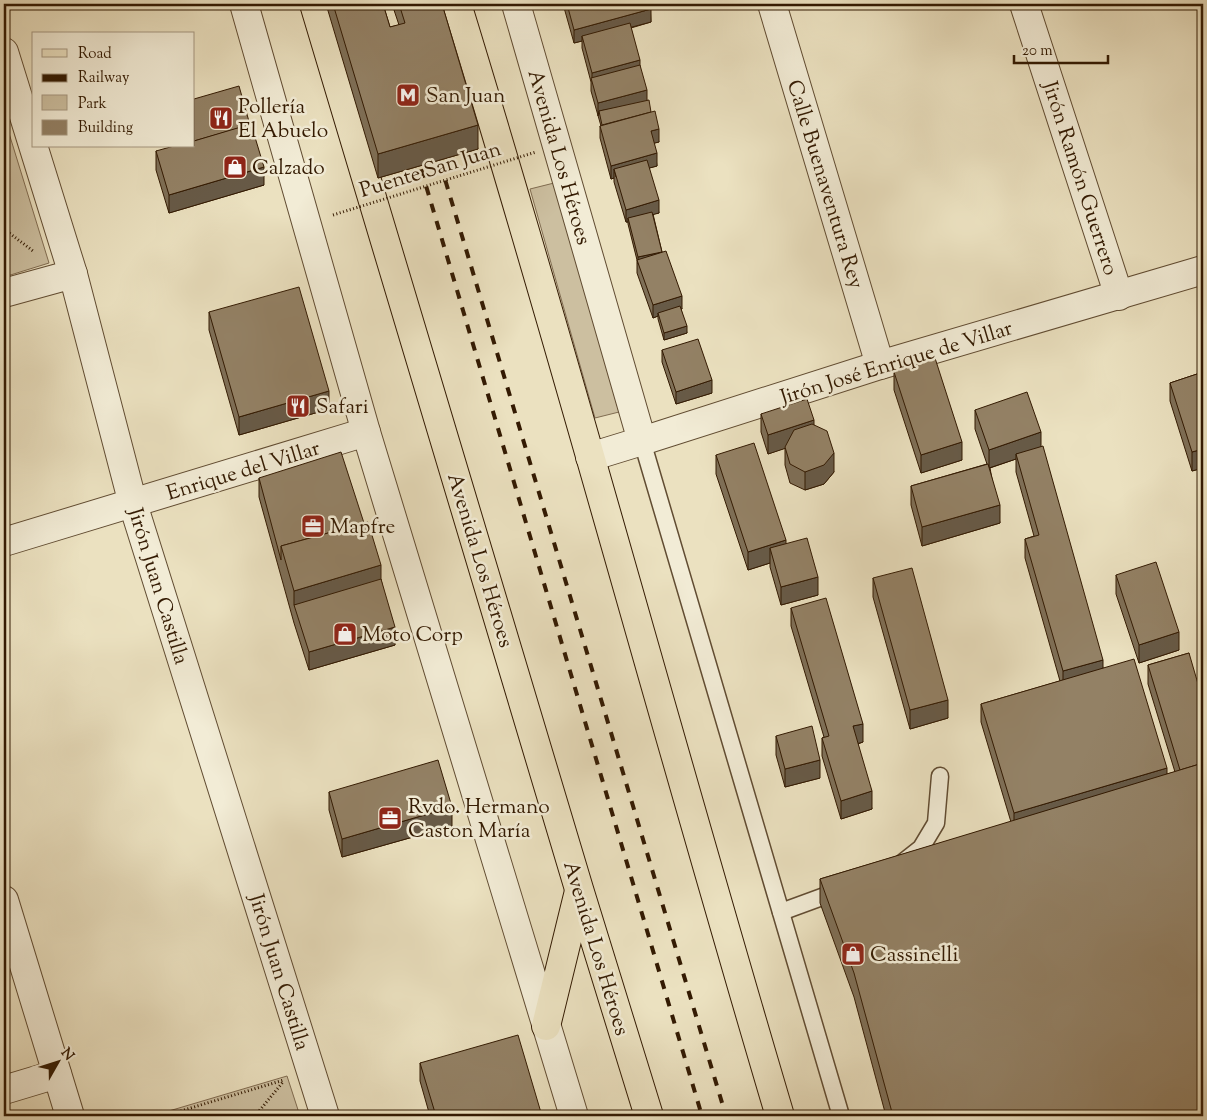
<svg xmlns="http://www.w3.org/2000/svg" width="1207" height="1120" font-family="'Sorts Mill Goudy',serif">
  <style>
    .green { fill: #ccbfa0; stroke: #806c51 }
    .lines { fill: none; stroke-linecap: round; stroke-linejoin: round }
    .service-casing { stroke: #614c32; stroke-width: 19 }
    .minor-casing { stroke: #614c32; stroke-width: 30 }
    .tertiary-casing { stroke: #614c32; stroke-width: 30 }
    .primary-casing { stroke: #331a02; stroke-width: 30 }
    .path { stroke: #331a02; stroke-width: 3; stroke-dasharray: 1 2.5; stroke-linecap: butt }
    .service { stroke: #f2ecd6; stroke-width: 16 }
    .minor { stroke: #f2ecd6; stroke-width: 28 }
    .tertiary { stroke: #f2ecd6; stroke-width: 28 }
    .primary { stroke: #ebe1c0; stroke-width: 28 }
    .rail { stroke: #331a02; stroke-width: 4; stroke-dasharray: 9 9; stroke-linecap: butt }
    .path-bridge { stroke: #331a02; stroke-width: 3; stroke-dasharray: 1 2.5; stroke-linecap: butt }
    .wall { fill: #7e6f57; stroke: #331a02 }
    .shaded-wall { fill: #675a47; stroke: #331a02 }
    .building { fill: #938165; stroke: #331a02 }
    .labels { text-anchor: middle; stroke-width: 5; stroke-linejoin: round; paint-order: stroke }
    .poi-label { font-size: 21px; fill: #331a02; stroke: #f2ecd6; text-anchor: start }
    .street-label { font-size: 21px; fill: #331a02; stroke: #f2ecd6 }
  </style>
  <rect width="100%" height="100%" fill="#ebe1c0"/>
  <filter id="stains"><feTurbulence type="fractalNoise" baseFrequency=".004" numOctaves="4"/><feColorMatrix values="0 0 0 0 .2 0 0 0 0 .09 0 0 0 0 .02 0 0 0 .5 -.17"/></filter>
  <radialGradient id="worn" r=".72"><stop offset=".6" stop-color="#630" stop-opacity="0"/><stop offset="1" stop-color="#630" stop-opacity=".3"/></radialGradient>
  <!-- green -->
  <g class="green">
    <polygon points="4,117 49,263 4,277"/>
    <polygon points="554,183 619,412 595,418 530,189"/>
    <polygon points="287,1076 300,1116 152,1116"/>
  </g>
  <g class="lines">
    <!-- service casing -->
    <g class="service-casing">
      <g id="service">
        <polyline points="642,441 841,1116"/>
        <polyline points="902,863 921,848 936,823 940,776"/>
        <polyline points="781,912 841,890"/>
      </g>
    </g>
    <!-- minor casing -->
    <g class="minor-casing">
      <g id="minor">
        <polyline points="772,4 880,365"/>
        <polyline points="1024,4 1119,296"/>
        <polyline points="4,52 73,274 133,504 325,1116"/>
        <polyline points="4,293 73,274"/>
        <polyline points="642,441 880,365 1203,270"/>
        <polyline points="4,542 366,432"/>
        <polyline points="4,900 70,1116"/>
        <polyline points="4,1090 57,1074"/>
      </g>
    </g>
    <!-- tertiary casing -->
    <g class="tertiary-casing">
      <g id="tertiary">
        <polyline points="244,4 366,432 574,1116"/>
        <polyline points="516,4 642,441 590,457"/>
      </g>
    </g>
    <!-- primary casing -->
    <g class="primary-casing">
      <g id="primary">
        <polyline points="314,4 579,889 649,1116"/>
        <path d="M457,4C570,373 670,746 780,1116"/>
        <polyline points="546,1026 579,891"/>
      </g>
    </g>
    <!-- path -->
    <g class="path">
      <polyline points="4,229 33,251"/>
      <polyline points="164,1116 284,1080"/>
      <polyline points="255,1116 283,1082"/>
    </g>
    <!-- service -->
    <use href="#service" class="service"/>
    <!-- minor -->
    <use href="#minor" class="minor"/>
    <!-- tertiary -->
    <use href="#tertiary" class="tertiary"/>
    <!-- primary -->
    <use href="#primary" class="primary"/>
    <!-- rail -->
    <g class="rail">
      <polyline points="435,146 726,1116"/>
      <polyline points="416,152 702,1116"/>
    </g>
    <!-- path-bridge -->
    <polyline class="path-bridge" points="333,215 536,152"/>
  </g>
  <!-- wall -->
  <g class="wall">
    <polygon points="326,4 383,4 390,27 399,25 392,4 442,4 478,149 378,178"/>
    <polygon points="563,4 650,4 651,22 631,28 647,101 659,142 654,143 657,166 649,168 659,213 653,214 662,252 682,309 681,309 687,333 664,340 658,319 658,316 653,318 637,273 637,260 628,224 628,222 626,222 614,182 614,178 611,179 600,138 600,126 601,126 591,91 591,82 582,48 582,41 574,43"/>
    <polygon points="156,151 264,185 169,213 156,170"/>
    <polygon points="209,312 329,409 239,435 209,330"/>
    <polygon points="662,350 712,393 676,404 662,362"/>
    <polygon points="894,372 962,460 921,473 894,390"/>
    <polygon points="1203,372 1203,468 1192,471 1170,401 1170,383"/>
    <polygon points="975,410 1041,447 1103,668 1167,774 1175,772 1148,684 1148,665 1189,653 1203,1116 886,1116 854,997 820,903 820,879 1011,822 981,722 981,704 1060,681 1025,558 1025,539 1034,536 1016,472 1016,459 990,468 1000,523 922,546 911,505 911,486 987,464 975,429"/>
    <polygon points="761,414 814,425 834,472 824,484 805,490 790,483 785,465 785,448 768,454 761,432"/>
    <polygon points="716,455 786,544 818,595 781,605 770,567 770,563 748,570 716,474"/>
    <polygon points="259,478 381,579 395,645 309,670 294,623 259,497"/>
    <polygon points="1116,575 1179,650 1139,663 1116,594"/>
    <polygon points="873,578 948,718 910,729 873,597"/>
    <polygon points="791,608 863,742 858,744 872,809 841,819 822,756 822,738 824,737 791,626"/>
    <polygon points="776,736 820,778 785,787 776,755"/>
    <polygon points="329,792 452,826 342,857 329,810"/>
    <polygon points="420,1063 542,1116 430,1116 420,1081"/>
  </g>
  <!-- shaded-wall -->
  <g class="shaded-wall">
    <polygon points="651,9 651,22 583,40 582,36 582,41 574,43 574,30"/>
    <polygon points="640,60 640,73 592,82 592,73"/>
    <polygon points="647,90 647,103 599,111 598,116 598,103"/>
    <polygon points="478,125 478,149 378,178 378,154"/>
    <polygon points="659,129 659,142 651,144 651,131"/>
    <polygon points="657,153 657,166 616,177 614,169 614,178 611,179 611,166"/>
    <polygon points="264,167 264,185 169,213 169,195"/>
    <polygon points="659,200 659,213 629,221 628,218 628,222 626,222 626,210"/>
    <polygon points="662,252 638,264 638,257"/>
    <polygon points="682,296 682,309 659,316 658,313 658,316 653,318 653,305"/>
    <polygon points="687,326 687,333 664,340 664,333"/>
    <polygon points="712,380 712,393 676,404 676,392"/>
    <polygon points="329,391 329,409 239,435 239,417"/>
    <polygon points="814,420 814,439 768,454 768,435"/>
    <polygon points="1041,432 1041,451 1016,454 1016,459 989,468 989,450"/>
    <polygon points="962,442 962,460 921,473 921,455"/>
    <polygon points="1203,449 1203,468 1192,471 1192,452"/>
    <polygon points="834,453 834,472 824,484 805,490 805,472"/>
    <polygon points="1000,505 1000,523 922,546 922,527"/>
    <polygon points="786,540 786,558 770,548 770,563 748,570 748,552"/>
    <polygon points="381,565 381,597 294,605 294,591"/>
    <polygon points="818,577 818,595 781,605 781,587"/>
    <polygon points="395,627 395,645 309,670 309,652"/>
    <polygon points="1179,632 1179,650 1139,663 1139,645"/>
    <polygon points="1103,660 1103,678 1063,690 1063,671"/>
    <polygon points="948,700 948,718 910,729 910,710"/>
    <polygon points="863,724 863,742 853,745 853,726"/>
    <polygon points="820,760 820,778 785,787 785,769"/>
    <polygon points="1167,768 1167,787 1014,832 1014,813"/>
    <polygon points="872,791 872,809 841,819 841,801"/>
    <polygon points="452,807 452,826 342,857 342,839"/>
  </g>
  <!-- building -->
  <g class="building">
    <polygon points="333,4 383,4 390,27 405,23 399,4 442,4 478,125 378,154"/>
    <polygon points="567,4 650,4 651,9 574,30"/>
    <polygon points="630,23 640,60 592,73 582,36"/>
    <polygon points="640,65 647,90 598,103 591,78"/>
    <polygon points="239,86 250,125 194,141 194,99"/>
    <polygon points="649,100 651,112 602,125 599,111"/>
    <polygon points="655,111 659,129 651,131 657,153 611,166 600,126"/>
    <polygon points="251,124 264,167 169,195 156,151 174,146 194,146 194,141"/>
    <polygon points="647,160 659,200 626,210 614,169"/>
    <polygon points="652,212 662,252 638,257 628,218"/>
    <polygon points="666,251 682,296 653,305 637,260"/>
    <polygon points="299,287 329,391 239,417 209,312"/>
    <polygon points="680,306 687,326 664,333 658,313"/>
    <polygon points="698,339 712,380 676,392 662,350"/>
    <polygon points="935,358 962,442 921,455 894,372"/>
    <polygon points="1203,372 1203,449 1192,452 1170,383"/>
    <polygon points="1027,392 1041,432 989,450 975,410"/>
    <polygon points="807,399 814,420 768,435 761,414"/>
    <polygon points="812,424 827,431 834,453 824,465 805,472 790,464 785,447 794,430"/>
    <polygon points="754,443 786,540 748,552 716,455"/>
    <polygon points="1043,446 1103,660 1063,671 1025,539 1039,535 1016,454"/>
    <polygon points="341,452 364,523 281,546 281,560 259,478"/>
    <polygon points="988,464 1000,505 922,527 911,486"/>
    <polygon points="368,522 381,565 294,591 281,546"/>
    <polygon points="807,538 818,577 781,587 770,548"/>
    <polygon points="1156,562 1179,632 1139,645 1116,575"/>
    <polygon points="912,568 948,700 910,710 873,578"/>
    <polygon points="381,579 395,627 309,652 294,605"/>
    <polygon points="826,598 863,724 853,726 872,791 841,801 822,738 829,736 791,608"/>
    <polygon points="1189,653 1203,701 1203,763 1180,770 1148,665"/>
    <polygon points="1134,659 1167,768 1014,813 981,704"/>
    <polygon points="812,726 820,760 785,769 776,736"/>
    <polygon points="438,760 452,807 342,839 329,792"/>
    <polygon points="1203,763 1203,1116 893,1116 854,973 820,879"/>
    <polygon points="518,1035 542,1116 436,1116 420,1063"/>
  </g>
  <!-- icons -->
  <defs>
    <g id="metro-square" transform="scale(1.25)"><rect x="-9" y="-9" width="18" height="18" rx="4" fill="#8f2418" stroke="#f2ecd6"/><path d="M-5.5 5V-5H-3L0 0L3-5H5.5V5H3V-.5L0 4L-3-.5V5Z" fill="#fff"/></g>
    <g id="restaurant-square" transform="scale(1.25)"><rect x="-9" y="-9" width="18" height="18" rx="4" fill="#8f2418" stroke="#f2ecd6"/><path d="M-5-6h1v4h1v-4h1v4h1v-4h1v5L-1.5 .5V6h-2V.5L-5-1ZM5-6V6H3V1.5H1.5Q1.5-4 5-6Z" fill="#fff"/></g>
    <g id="shop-square" transform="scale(1.25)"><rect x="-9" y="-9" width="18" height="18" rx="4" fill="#8f2418" stroke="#f2ecd6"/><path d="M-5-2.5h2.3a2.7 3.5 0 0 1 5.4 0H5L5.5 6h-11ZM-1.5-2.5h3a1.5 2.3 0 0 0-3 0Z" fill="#fff"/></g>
    <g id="office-square" transform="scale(1.25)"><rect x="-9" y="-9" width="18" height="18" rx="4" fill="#8f2418" stroke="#f2ecd6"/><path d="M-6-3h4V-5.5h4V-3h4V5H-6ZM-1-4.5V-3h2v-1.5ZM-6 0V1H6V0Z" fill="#fff"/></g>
  </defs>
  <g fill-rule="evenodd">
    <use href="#metro-square" x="408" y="95"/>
    <use href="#restaurant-square" x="221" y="118"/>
    <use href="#shop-square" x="235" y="167"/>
    <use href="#restaurant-square" x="298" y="406"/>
    <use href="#office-square" x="313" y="526"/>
    <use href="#shop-square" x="345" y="634"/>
    <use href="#office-square" x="390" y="818"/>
    <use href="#shop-square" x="853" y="954"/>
  </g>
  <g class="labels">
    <!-- poi labels -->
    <g class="poi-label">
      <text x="426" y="102">San Juan</text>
      <text x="238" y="113">Pollería<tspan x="238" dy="24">El Abuelo</tspan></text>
      <text x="252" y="174">Calzado</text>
      <text x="316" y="413">Safari</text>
      <text x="330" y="533">Mapfre</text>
      <text x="362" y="641">Moto Corp</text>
      <text x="408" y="813">Rvdo. Hermano<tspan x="408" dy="24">Caston María</tspan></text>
      <text x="870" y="961">Cassinelli</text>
    </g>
    <!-- street labels -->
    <g class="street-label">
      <text transform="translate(560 157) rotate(74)" y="7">Avenida Los Héroes</text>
      <text transform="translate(430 169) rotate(-17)" y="7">Puente San Juan</text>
      <text transform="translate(1081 178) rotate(72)" y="7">Jirón Ramón Guerrero</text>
      <text transform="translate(826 184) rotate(73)" y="7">Calle Buenaventura Rey</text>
      <text transform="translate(896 362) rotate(-17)" y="7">Jirón José Enrique de Villar</text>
      <text transform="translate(243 470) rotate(-17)" y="7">Enrique del Villar</text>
      <text transform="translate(481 560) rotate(73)" y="7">Avenida Los Héroes</text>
      <text transform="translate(159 586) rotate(73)" y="7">Jirón Juan Castilla</text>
      <text transform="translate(597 948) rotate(73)" y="7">Avenida Los Héroes</text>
      <text transform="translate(280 972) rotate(73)" y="7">Jirón Juan Castilla</text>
    </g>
  </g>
  <!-- margin -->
  <rect width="1207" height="1120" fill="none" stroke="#ebe1c0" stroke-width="20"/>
  <rect x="5" y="5" width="1197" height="1110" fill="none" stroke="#331a02" stroke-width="2.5"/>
  <rect x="10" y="10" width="1187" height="1100" fill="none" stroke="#331a02"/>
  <!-- legend -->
  <rect x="32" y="32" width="162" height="115" fill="#f2ecd6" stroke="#a69881"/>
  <rect x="42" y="49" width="25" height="8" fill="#ebe1c0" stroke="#a69881"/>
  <text x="78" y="58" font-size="15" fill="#331a02">Road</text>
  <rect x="42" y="74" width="25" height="8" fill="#331a02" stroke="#a69881"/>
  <text x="78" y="82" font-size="15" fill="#331a02">Railway</text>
  <rect x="42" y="95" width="25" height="15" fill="#ccbfa0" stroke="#a69881"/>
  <text x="78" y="108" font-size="15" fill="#331a02">Park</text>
  <rect x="42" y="120" width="25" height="15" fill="#938165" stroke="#a69881"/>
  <text x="78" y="132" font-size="15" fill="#331a02">Building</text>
  <!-- north arrow -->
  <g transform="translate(58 1062) rotate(51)" stroke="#f2ecd6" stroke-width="4" paint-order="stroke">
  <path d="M0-4L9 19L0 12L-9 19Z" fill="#331a02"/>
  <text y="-8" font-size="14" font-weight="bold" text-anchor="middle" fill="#331a02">N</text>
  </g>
  <!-- scale -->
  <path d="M1014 55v8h94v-8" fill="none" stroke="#331a02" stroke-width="2.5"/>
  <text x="1022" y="55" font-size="15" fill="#331a02" stroke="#f2ecd6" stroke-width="4" paint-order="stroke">20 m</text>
  <rect width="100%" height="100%" filter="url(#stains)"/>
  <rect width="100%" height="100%" fill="url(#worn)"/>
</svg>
